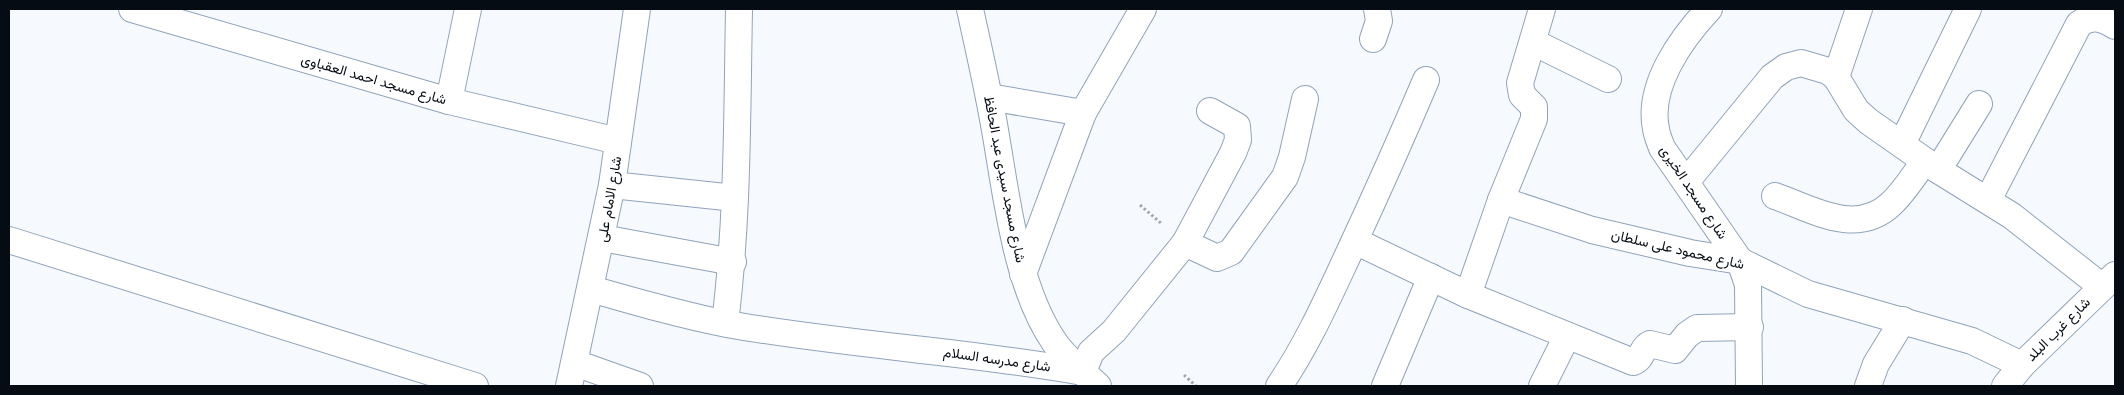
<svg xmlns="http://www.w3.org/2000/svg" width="2124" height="395" font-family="Mulish,Vazirmatn,sans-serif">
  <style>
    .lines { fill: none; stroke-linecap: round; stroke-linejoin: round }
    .street-casing { stroke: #90a3bb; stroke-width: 28 }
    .path { stroke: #a2a7ad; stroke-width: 3; stroke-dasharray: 2.5 2.5; stroke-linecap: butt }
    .street { stroke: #fff; stroke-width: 26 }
    .labels { text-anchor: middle; stroke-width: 4.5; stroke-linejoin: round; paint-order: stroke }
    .street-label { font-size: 14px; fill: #060c14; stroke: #fff }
  </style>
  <rect width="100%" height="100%" fill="#f6faff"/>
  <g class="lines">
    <!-- street casing -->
    <g class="street-casing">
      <g id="street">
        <polyline points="132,9 449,101 618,141"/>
        <path d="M970,9C979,51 989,93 996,136C1007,200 1017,289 1055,343C1066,359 1084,373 1098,386"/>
        <path d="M1709,9C1681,39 1647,86 1656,129C1657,136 1660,142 1662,148L1740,261L1748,285L1749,386"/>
        <polyline points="1373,39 1379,21 1377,9"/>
        <polyline points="1533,42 1608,79"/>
        <polyline points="1836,77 1859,9"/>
        <polyline points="989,97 1083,113"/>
        <polyline points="449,101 468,9"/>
        <polyline points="1902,144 1968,9"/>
        <polyline points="1938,170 1979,104"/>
        <polyline points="1686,182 1772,77 1786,67 1801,63 1828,71 1836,77 1856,110 1868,121 1938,170 2012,216 2101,286"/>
        <polyline points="612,185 735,198"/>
        <path d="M1775,196C1812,209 1856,237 1891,204C1904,192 1914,175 1925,161"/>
        <polyline points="1501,200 1592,230 1690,253 1740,261 1808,294 1972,341 2022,365"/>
        <path d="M1988,200L2079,24C2092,15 2102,18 2115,26"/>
        <polyline points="602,238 733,262"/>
        <polyline points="9,240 475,386"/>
        <path d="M1355,241L1468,295L1633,362C1643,359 1641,348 1650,344L1675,350L1687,335L1697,328L1750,327"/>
        <polyline points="1185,243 1217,258 1231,252 1285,177 1292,157 1305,99"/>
        <polyline points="1023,274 1083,113 1143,9"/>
        <path d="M591,289C636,302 681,315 727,324C845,345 965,351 1083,372L1091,352L1114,331L1185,243L1233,153L1238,140L1237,126L1210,111"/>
        <polyline points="1468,295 1501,200 1534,119 1534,107 1522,95 1520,83 1542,9"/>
        <path d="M725,323C738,219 737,114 739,9"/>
        <polyline points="575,363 640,386"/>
        <polyline points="569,386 612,185 637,9"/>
        <path d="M1279,386C1307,345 1327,300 1348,255C1375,197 1401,139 1426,80"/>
        <polyline points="1385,386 1431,277"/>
        <polyline points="1542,386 1567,336"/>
        <polyline points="1868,386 1876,364 1903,320"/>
        <polyline points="2005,386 2022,365 2115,275"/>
      </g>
    </g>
    <!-- path -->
    <g class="path">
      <polyline points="1140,205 1162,224"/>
      <polyline points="1184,375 1196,386"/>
    </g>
    <!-- street -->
    <use href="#street" class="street"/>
  </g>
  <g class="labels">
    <!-- street labels -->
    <g class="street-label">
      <text transform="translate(374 79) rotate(16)" y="5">شارع مسجد احمد العقباوى</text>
      <text transform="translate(1005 179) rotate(79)" y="5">شارع مسجد سيدى عبد الحافظ</text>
      <text transform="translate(1694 192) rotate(56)" y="5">شارع مسجد الخيرى</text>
      <text transform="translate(609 199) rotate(-80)" y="5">شارع الامام على</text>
      <text transform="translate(1678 249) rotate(13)" y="5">شارع محمود على سلطان</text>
      <text transform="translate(2058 329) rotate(-45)" y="5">شارع غرب البلد</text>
      <text transform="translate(997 359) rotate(8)" y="5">شارع مدرسه السلام</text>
    </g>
  </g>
  <!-- border -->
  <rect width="2124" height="395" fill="none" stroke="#060c14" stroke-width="20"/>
</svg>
